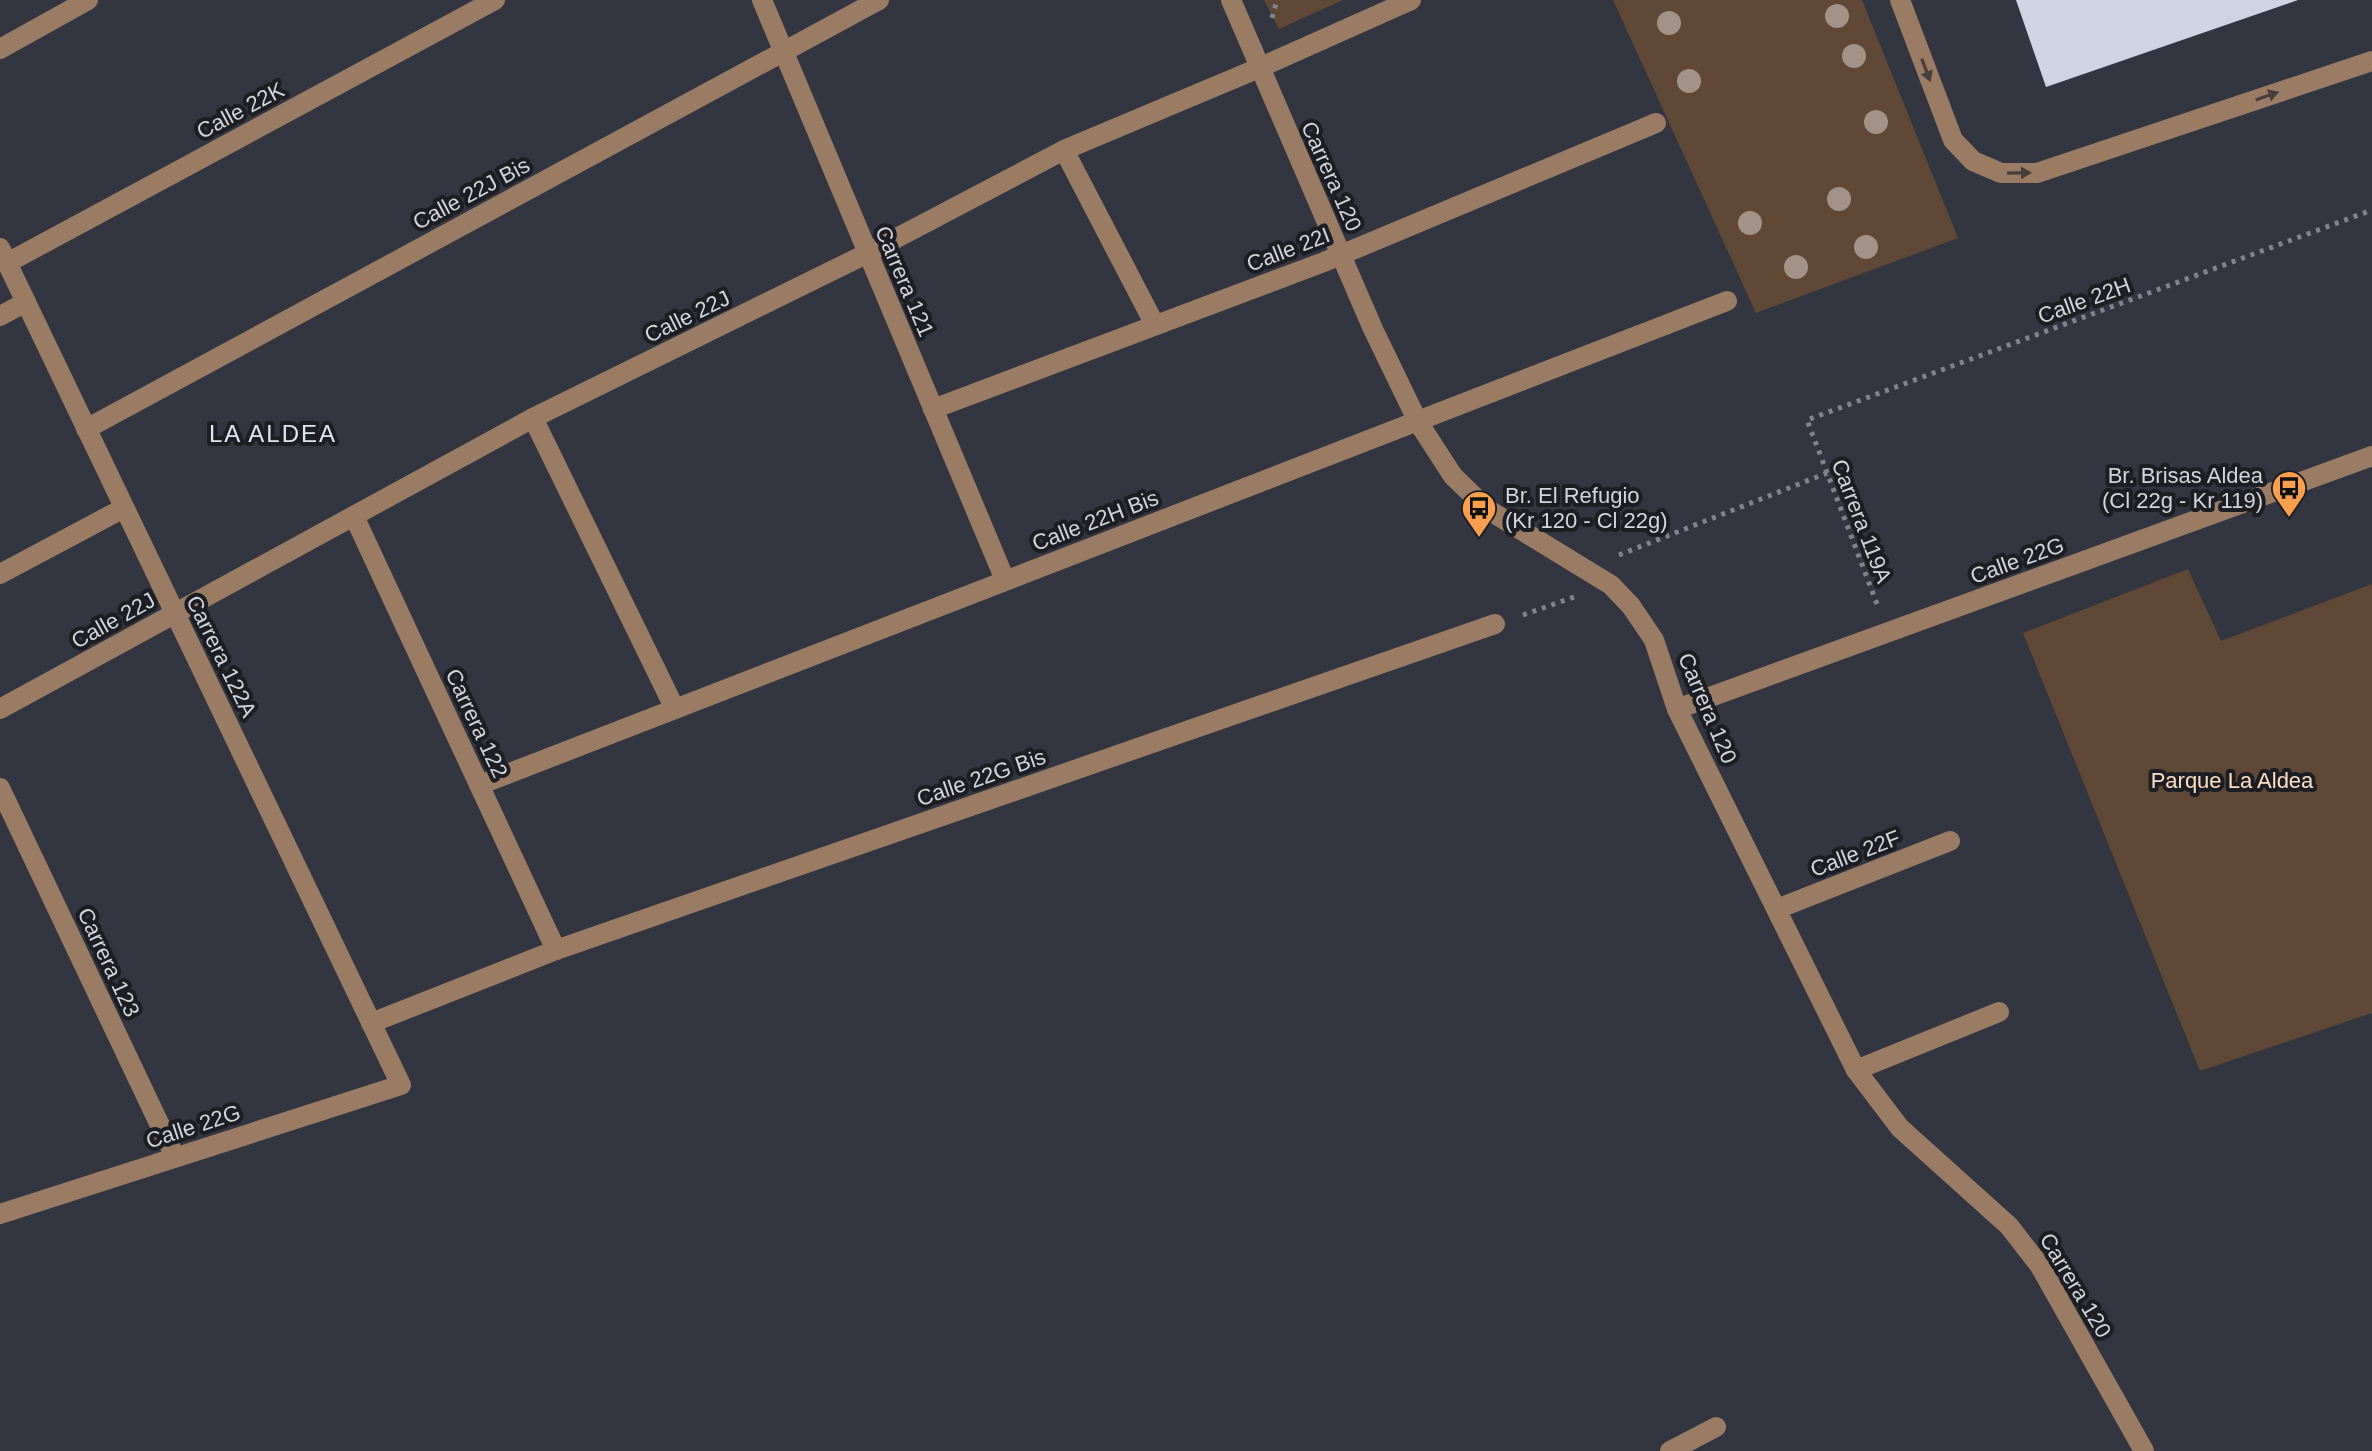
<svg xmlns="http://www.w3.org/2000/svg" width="2372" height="1451" font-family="Helvetica,sans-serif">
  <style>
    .green { fill: #5f4835 }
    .building { fill: #d0d4e2 }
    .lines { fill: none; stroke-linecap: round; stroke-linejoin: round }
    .path { stroke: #81848d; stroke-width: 5; stroke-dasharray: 4 6; stroke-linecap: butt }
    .minor { stroke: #9a7c64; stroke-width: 20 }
    .tree { fill: #a29288 }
    .oneway { fill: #493f3a }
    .labels { text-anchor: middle; stroke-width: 8; stroke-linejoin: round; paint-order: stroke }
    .street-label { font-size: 22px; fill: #d2d4db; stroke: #1d1e23 }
    .poi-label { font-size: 22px; fill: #d2d4db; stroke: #1d1e23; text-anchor: end }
    .park-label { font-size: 22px; fill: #fdddc3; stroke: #1d1e23 }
    .neighbourhood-label { font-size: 24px; letter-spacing: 2px; fill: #dfe4f2; stroke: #1d1e23 }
  </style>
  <rect width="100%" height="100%" fill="#333641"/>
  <!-- green -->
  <g class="green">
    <polygon points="1264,0 1343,0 1279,29"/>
    <polygon points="1613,0 1862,0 1958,238 1756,313"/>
    <polygon points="2188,569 2221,641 2372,584 2372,1013 2200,1071 2023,633"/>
  </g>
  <!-- building -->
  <polygon class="building" points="2016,0 2298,0 2046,87"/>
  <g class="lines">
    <!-- path -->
    <g class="path">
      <polyline points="1272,18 1277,0"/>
      <polyline points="1619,555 1827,473"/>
      <polyline points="1877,604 1807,420 2372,210"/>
      <polyline points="1523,615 1574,597"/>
    </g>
    <!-- minor -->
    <g class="minor">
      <polyline points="762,0 1005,580"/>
      <polyline points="1231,0 1373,329 1418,422 1453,476 1487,509 1611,585 1631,606 1654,640 1677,709 1856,1070 1900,1128 2009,1226 2040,1266 2144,1451"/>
      <polyline points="1900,0 1953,140 1973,161 2001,173 2037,173 2372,61"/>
      <polyline points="0,49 88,0"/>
      <polyline points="1064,150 1155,325"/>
      <polyline points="0,248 401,1085 0,1214"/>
      <polyline points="7,263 495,0"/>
      <polyline points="0,316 26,302"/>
      <polyline points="933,409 1324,262 1656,123"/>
      <polyline points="533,418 675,709"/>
      <polyline points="86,429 879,0"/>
      <polyline points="354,516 556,950"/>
      <polyline points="0,574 124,508"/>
      <polyline points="0,709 533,418 868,253 1064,150 1259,68 1411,0"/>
      <polyline points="1677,709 2372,456"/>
      <polyline points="479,785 1727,301"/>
      <polyline points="0,788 175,1157"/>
      <polyline points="1777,909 1950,841"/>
      <polyline points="371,1023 556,950 1495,624"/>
      <polyline points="1856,1070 1999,1012"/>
      <polyline points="1670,1451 1716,1427"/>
    </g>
  </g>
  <!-- trees -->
  <g class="tree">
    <circle cx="1837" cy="16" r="12"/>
    <circle cx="1669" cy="23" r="12"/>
    <circle cx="1854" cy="56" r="12"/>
    <circle cx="1689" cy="81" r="12"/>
    <circle cx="1876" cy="122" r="12"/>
    <circle cx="1839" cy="199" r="12"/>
    <circle cx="1750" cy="223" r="12"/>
    <circle cx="1866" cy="247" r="12"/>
    <circle cx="1796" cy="267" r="12"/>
  </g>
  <!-- one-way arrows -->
  <defs><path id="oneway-solid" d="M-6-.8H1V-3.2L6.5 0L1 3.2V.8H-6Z" transform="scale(2)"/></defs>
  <g class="oneway">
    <use href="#oneway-solid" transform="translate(1926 70) rotate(69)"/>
    <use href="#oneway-solid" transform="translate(2267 96) rotate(-19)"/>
    <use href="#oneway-solid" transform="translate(2019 173) rotate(-1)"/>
  </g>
  <!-- icons -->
  <defs>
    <g id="bus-pin" transform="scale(1.8)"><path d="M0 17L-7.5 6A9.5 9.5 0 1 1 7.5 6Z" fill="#fa9f4e" stroke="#1d1e23"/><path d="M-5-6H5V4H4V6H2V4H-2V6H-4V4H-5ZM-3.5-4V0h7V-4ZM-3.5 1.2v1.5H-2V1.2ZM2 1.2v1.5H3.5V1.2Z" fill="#111"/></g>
  </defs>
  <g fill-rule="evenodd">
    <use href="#bus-pin" x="2289" y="488"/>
    <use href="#bus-pin" x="1479" y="508"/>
  </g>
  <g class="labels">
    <!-- street labels -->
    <g class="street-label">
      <text transform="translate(240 110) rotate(-28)" y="8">Calle 22K</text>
      <text transform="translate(1332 176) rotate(66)" y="8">Carrera 120</text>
      <text transform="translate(471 193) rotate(-28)" y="8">Calle 22J Bis</text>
      <text transform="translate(1288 249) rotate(-21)" y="8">Calle 22I</text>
      <text transform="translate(905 281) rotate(67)" y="8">Carrera 121</text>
      <text transform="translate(2084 300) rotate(-20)" y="8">Calle 22H</text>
      <text transform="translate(687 316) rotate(-26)" y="8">Calle 22J</text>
      <text transform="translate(1095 520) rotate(-21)" y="8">Calle 22H Bis</text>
      <text transform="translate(1862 521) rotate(69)" y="8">Carrera 119A</text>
      <text transform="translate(2017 560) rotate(-20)" y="8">Calle 22G</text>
      <text transform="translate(113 620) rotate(-29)" y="8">Calle 22J</text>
      <text transform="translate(222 656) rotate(64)" y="8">Carrera 122A</text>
      <text transform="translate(1708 708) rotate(67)" y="8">Carrera 120</text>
      <text transform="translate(477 723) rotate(65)" y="8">Carrera 122</text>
      <text transform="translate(981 777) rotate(-19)" y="8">Calle 22G Bis</text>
      <text transform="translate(1855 853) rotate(-21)" y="8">Calle 22F</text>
      <text transform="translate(109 962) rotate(65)" y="8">Carrera 123</text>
      <text transform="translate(193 1126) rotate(-18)" y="8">Calle 22G</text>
      <text transform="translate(2076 1285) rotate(59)" y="8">Carrera 120</text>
    </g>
    <!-- poi labels -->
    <g class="poi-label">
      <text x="2263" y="483">Br. Brisas Aldea<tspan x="2263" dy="25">(Cl 22g - Kr 119)</tspan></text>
      <text x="1505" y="503" text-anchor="start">Br. El Refugio<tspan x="1505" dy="25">(Kr 120 - Cl 22g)</tspan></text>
    </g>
    <!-- park labels -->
    <g class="park-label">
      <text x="2232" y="788">Parque La Aldea</text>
    </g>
    <!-- neighbourhood labels -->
    <g class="neighbourhood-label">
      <text x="273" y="442">LA ALDEA</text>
    </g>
  </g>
</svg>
